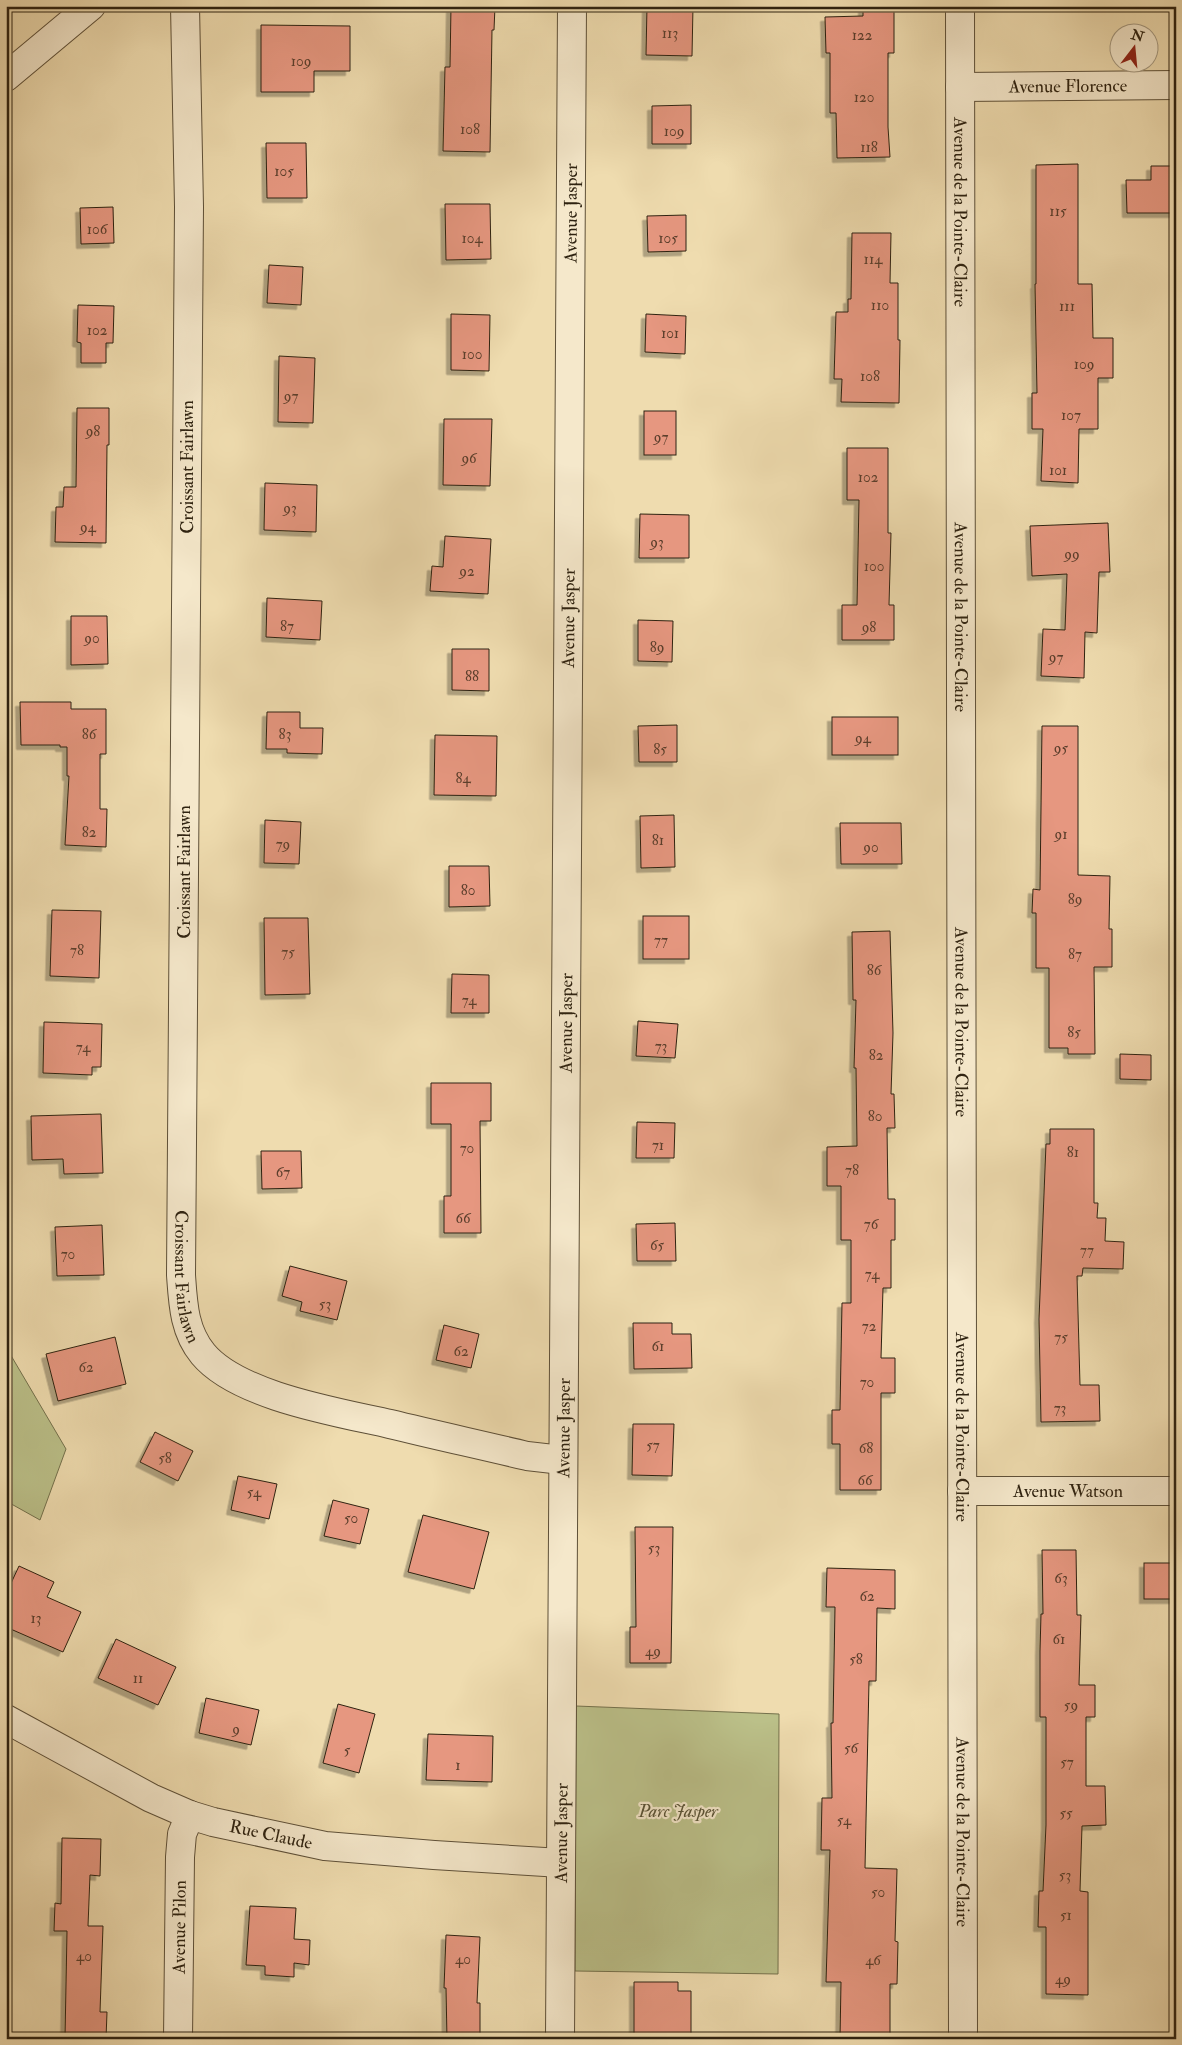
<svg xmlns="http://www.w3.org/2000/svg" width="1182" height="2045" font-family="'IM FELL Double Pica',serif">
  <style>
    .green { fill: #bbc089; stroke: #74714c }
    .building { fill: #e69780; stroke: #2e2210; filter: url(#shadow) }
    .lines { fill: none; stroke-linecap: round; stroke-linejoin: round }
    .minor-casing { stroke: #5e5038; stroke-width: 30 }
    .minor { stroke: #f5e8cb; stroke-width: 28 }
    .labels { text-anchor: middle; stroke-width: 4.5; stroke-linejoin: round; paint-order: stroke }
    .number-label { font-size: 15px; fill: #5c3f2c }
    .street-label { font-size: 18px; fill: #2e2210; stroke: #f5e8cb }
    .park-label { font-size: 18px; font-style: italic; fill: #585134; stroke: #f5e8cb }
  </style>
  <defs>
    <filter id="shadow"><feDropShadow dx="-4.5" dy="4.5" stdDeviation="0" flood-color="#0004"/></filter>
  </defs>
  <rect width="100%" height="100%" fill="#efdcaf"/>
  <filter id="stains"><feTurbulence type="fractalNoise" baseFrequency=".004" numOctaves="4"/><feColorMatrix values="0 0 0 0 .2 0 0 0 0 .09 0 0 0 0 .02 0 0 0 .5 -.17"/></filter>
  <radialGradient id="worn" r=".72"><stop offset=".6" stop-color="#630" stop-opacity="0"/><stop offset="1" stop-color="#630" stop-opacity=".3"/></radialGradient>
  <!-- green -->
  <g class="green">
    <polygon points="6,1347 66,1449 40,1520 6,1501"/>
    <polygon points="576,1706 779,1714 778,1974 575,1971"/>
  </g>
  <!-- building -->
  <g class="building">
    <polygon points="451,6 495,6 494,30 492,30 490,152 443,151 445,67 450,67"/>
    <polygon points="647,6 693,6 692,56 646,55"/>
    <polygon points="863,6 894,6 894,53 888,53 888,127 890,157 837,158 836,113 830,113 830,53 826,53 825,17 863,16"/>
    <polygon points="261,25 350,26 350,71 314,71 314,92 261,92"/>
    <polygon points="691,105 691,144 652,144 652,106"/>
    <polygon points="266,143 306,143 307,198 267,198"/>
    <polygon points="1078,164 1078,284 1092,284 1093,338 1113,338 1113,378 1098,378 1098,429 1079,429 1078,483 1041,481 1043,429 1032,429 1032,393 1037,393 1035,284 1036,284 1036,165"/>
    <polygon points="1151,166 1176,166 1176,213 1127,213 1126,180 1151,180"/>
    <polygon points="445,204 490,204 491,259 446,260"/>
    <polygon points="113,207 114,243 81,244 80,208"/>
    <polygon points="686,215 686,251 648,252 647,216"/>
    <polygon points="852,233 891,233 890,283 898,283 898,340 900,340 899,403 841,402 842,379 834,379 836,312 848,312 848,299 851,299"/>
    <polygon points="269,265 303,267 301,305 267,303"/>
    <polygon points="78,305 114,306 113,343 106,343 106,363 81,363 81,343 77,342"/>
    <polygon points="451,314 490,315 489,371 451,370"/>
    <polygon points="646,314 686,316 685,354 645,352"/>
    <polygon points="279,356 315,358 313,423 278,422"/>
    <polygon points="77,408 109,408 109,445 107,445 106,543 55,542 56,507 63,507 64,487 76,487"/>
    <rect x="644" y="411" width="32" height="44"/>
    <polygon points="444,419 492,419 490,486 443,485"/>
    <polygon points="847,448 888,448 888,533 891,533 889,605 894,605 894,640 842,640 842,605 857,605 859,500 847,500"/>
    <polygon points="265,483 317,485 316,532 264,530"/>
    <polygon points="640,514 689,515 689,558 639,558"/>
    <polygon points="1108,523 1110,572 1099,572 1097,633 1085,632 1084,678 1041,676 1043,629 1065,630 1067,574 1032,576 1030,526"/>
    <polygon points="445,536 491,539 488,594 430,591 432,566 443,567"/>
    <polygon points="267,598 322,601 320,640 266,637"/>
    <polygon points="71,616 107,616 108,664 71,665"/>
    <polygon points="638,620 673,621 672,662 638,661"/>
    <polygon points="452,649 489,649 489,691 452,690"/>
    <polygon points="20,702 71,702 71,709 106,709 106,754 100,754 100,809 107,809 106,847 65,845 69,776 67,776 67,747 60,747 60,745 21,745"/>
    <polygon points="267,712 300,712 300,728 323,728 322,754 287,753 287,749 266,749"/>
    <rect x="832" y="717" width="66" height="38"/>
    <polygon points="677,725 677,762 639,762 638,726"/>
    <polygon points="1042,726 1078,726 1078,875 1110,876 1109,929 1112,929 1112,967 1094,967 1095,1054 1068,1054 1068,1048 1049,1048 1049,968 1036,968 1036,913 1032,913 1033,889 1040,890"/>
    <polygon points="435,735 497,736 496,796 434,795"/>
    <polygon points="674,815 675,867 641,868 640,816"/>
    <polygon points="265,820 301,822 299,864 264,863"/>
    <polygon points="840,823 901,823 902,864 841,864"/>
    <polygon points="449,866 489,866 490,906 449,907"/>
    <polygon points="52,910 101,911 99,978 50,976"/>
    <rect x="643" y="916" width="46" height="43"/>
    <polygon points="264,918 308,918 310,994 265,995"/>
    <polygon points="890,931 893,1033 891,1094 894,1094 895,1128 887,1128 888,1199 895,1199 895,1240 891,1240 891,1288 883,1288 881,1358 895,1358 895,1393 881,1393 881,1490 840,1490 840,1444 832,1444 832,1410 840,1410 842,1303 851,1303 851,1240 841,1240 841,1186 827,1186 827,1147 857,1146 856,1068 854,1068 856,1000 853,1000 852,932"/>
    <polygon points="452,974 489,975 489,1013 451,1013"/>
    <polygon points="638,1021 678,1024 675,1058 636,1056"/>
    <polygon points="44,1022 102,1024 101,1067 92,1067 92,1075 43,1073"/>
    <polygon points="1120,1054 1151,1055 1151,1080 1120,1079"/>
    <polygon points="431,1083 491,1083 491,1121 480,1121 481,1233 444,1233 444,1196 451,1196 451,1124 431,1124"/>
    <polygon points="101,1114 103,1173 64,1174 63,1159 32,1160 31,1116"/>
    <polygon points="637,1122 675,1123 674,1158 636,1158"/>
    <polygon points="1050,1129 1094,1129 1094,1203 1098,1203 1097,1218 1106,1218 1105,1241 1124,1242 1123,1269 1083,1268 1082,1276 1077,1276 1080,1385 1099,1385 1100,1421 1041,1422 1039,1319 1046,1144 1050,1144"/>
    <polygon points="261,1151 301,1151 302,1188 262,1189"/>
    <polygon points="675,1223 676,1261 637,1261 636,1224"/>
    <polygon points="102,1225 104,1275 57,1276 55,1227"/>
    <polygon points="290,1266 347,1281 337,1320 300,1311 302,1302 282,1296"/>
    <polygon points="633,1323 672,1323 672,1334 691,1334 692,1368 634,1369"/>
    <polygon points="444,1325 479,1334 471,1368 436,1360"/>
    <polygon points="115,1337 126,1384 58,1401 46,1354"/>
    <polygon points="633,1424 674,1424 672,1476 632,1475"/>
    <polygon points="155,1432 193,1451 178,1481 140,1462"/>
    <polygon points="238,1476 277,1484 269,1519 231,1510"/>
    <polygon points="333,1500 369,1509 360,1544 324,1536"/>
    <polygon points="423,1515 489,1532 474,1589 408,1572"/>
    <polygon points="635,1527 673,1527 671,1663 630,1663 630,1627 636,1627"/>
    <polygon points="1042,1550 1076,1550 1077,1615 1081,1615 1079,1685 1095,1685 1095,1717 1086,1717 1086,1786 1105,1786 1106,1825 1082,1826 1080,1891 1088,1892 1088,1995 1046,1994 1046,1927 1038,1927 1039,1891 1043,1891 1046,1825 1046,1717 1040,1717 1040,1651 1041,1614 1043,1614"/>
    <rect x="1144" y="1563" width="32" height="36"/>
    <polygon points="19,1566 54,1582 47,1597 81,1612 63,1652 6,1627 6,1594"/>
    <polygon points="827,1568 895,1570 895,1609 877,1608 876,1681 869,1681 865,1868 897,1869 895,1941 898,1942 897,1984 890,1984 890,2039 840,2039 841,1982 826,1982 830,1850 821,1850 822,1798 832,1798 831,1723 833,1723 835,1607 826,1607"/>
    <polygon points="116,1639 176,1667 158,1705 98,1678"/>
    <polygon points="206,1698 259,1710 251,1745 199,1733"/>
    <polygon points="338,1704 375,1714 359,1773 323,1763"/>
    <polygon points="428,1734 493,1736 492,1782 426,1780"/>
    <polygon points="62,1838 101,1839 100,1876 90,1875 88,1926 103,1926 100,2012 107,2012 106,2039 65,2039 67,1931 54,1931 55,1903 61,1904"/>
    <polygon points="250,1906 296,1908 294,1939 310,1940 309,1965 294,1963 294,1977 265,1975 265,1966 246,1965"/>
    <polygon points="446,1935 480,1937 477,2003 480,2003 480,2039 447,2039 446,1988 444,1988"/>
    <polygon points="634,1982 678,1982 678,1991 691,1991 691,2039 634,2039"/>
  </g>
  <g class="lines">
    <!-- minor casing -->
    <g class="minor-casing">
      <g id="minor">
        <path id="s1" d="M185,6L189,207L181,1275C183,1304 184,1331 203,1354C238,1396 337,1412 390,1424C435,1435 481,1445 527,1456L562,1460"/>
        <path id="s2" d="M960,6L963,2039"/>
        <polyline points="6,77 91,6"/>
        <path id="s3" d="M960,87L1176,85"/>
        <path id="s4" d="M962,1491H1176"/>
        <path id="s5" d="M6,1719L151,1798L190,1815L213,1822L325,1846L434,1855L561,1863"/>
        <path id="s6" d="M178,2039L180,1857L182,1834L190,1815"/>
        <path id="s7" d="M560,2039L572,6"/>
      </g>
    </g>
    <!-- minor -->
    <use href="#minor" class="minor"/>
  </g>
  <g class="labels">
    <!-- number labels -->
    <g class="number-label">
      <text x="670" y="38">113</text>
      <text x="862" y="40">122</text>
      <text x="301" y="66">109</text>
      <text x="864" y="102">120</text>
      <text x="470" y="134">108</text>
      <text x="674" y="136">109</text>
      <text x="869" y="152">118</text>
      <text x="284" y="176">105</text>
      <text x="1058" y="216">115</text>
      <text x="97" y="234">106</text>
      <text x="472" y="243">104</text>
      <text x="668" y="243">105</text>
      <text x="873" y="264">114</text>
      <text x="880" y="310">110</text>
      <text x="1067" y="311">111</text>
      <text x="97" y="335">102</text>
      <text x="670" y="338">101</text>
      <text x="472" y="359">100</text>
      <text x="1084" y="369">109</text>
      <text x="870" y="381">108</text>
      <text x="291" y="401">97</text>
      <text x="1071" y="420">107</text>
      <text x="93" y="436">98</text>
      <text x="661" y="442">97</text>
      <text x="469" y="463">96</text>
      <text x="1058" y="475">101</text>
      <text x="868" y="482">102</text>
      <text x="290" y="513">93</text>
      <text x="88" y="532">94</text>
      <text x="657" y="547">93</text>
      <text x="1072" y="559">99</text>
      <text x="874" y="571">100</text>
      <text x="467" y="576">92</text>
      <text x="287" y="631">87</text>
      <text x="869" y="632">98</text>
      <text x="92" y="643">90</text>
      <text x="657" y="652">89</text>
      <text x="1056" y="662">97</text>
      <text x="472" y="681">88</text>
      <text x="89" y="739">86</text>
      <text x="285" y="739">83</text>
      <text x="863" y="743">94</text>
      <text x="1061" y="753">95</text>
      <text x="660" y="754">85</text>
      <text x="463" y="783">84</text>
      <text x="89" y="837">82</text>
      <text x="1061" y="839">91</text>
      <text x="658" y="845">81</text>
      <text x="283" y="849">79</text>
      <text x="871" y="852">90</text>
      <text x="468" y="895">80</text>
      <text x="1075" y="904">89</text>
      <text x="661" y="945">77</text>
      <text x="77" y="955">78</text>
      <text x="288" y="957">75</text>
      <text x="1075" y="959">87</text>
      <text x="874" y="975">86</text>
      <text x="469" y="1005">74</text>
      <text x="1074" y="1037">85</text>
      <text x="661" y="1051">73</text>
      <text x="83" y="1052">74</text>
      <text x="876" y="1060">82</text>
      <text x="875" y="1121">80</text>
      <text x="658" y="1150">71</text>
      <text x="467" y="1153">70</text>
      <text x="1073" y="1157">81</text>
      <text x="852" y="1175">78</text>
      <text x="283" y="1177">67</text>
      <text x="463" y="1223">66</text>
      <text x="871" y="1229">76</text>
      <text x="657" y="1250">65</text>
      <text x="1087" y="1255">77</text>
      <text x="68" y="1259">70</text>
      <text x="872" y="1279">74</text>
      <text x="325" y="1309">53</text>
      <text x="869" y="1331">72</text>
      <text x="1061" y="1342">75</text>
      <text x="658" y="1351">61</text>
      <text x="461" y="1356">62</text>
      <text x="86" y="1372">62</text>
      <text x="867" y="1387">70</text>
      <text x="1060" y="1413">73</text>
      <text x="653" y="1450">57</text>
      <text x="866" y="1453">68</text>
      <text x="165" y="1463">58</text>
      <text x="865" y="1485">66</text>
      <text x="254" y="1497">54</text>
      <text x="351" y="1523">50</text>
      <text x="654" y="1553">53</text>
      <text x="1061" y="1583">63</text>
      <text x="867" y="1601">62</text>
      <text x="36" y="1623">13</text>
      <text x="1059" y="1644">61</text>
      <text x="653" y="1656">49</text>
      <text x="856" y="1664">58</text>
      <text x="138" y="1683">11</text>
      <text x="1071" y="1710">59</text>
      <text x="236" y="1734">9</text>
      <text x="851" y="1753">56</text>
      <text x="347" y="1755">5</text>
      <text x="1067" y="1767">57</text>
      <text x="458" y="1770">1</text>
      <text x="1066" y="1818">55</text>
      <text x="844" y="1825">54</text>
      <text x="1065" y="1880">53</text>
      <text x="878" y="1897">50</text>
      <text x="1066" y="1920">51</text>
      <text x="84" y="1961">40</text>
      <text x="463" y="1964">40</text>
      <text x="873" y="1965">46</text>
      <text x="1063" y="1984">49</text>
    </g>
    <!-- street labels -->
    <g class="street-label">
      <text dy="6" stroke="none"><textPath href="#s3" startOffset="108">Avenue Florence</textPath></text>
      <text dy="6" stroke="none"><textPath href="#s7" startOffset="1826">Avenue Jasper</textPath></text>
      <text dy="6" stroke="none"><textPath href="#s2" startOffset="206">Avenue de la Pointe-Claire</textPath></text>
      <text transform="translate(187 467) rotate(-90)" y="6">Croissant Fairlawn</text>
      <text dy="6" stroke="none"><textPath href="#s7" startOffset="1421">Avenue Jasper</textPath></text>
      <text dy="6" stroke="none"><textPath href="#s2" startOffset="611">Avenue de la Pointe-Claire</textPath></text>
      <text transform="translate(184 872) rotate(-90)" y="6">Croissant Fairlawn</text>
      <text dy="6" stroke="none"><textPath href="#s7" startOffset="1016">Avenue Jasper</textPath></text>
      <text dy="6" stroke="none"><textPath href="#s2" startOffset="1016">Avenue de la Pointe-Claire</textPath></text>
      <text dy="6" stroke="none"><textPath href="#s1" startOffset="1271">Croissant Fairlawn</textPath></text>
      <text dy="6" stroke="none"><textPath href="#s7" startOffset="611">Avenue Jasper</textPath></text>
      <text dy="6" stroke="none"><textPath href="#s2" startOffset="1421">Avenue de la Pointe-Claire</textPath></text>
      <text dy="6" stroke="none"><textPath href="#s4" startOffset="106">Avenue Watson</textPath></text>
      <text dy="6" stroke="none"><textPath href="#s7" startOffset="206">Avenue Jasper</textPath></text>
      <text dy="6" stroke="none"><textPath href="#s2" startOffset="1826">Avenue de la Pointe-Claire</textPath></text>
      <text dy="6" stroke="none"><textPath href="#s5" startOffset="291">Rue Claude</textPath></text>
      <text dy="6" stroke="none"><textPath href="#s6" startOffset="112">Avenue Pilon</textPath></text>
    </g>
    <!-- park labels -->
    <g class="park-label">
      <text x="678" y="1817">Parc Jasper</text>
    </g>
  </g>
  <!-- margin -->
  <rect width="1182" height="2045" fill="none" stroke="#efdcaf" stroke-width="25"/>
  <rect x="8" y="8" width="1167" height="2030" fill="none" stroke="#2e2210" stroke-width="2.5"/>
  <rect x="12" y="12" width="1157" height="2020" fill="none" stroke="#2e2210"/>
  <!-- north arrow -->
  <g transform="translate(1134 48) rotate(16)"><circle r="24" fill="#f5e8cb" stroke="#a59980"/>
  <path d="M0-4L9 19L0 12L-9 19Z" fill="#8f2418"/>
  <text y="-8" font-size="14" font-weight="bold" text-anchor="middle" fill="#2e2210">N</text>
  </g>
  <rect width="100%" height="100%" filter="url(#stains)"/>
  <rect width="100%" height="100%" fill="url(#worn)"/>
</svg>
